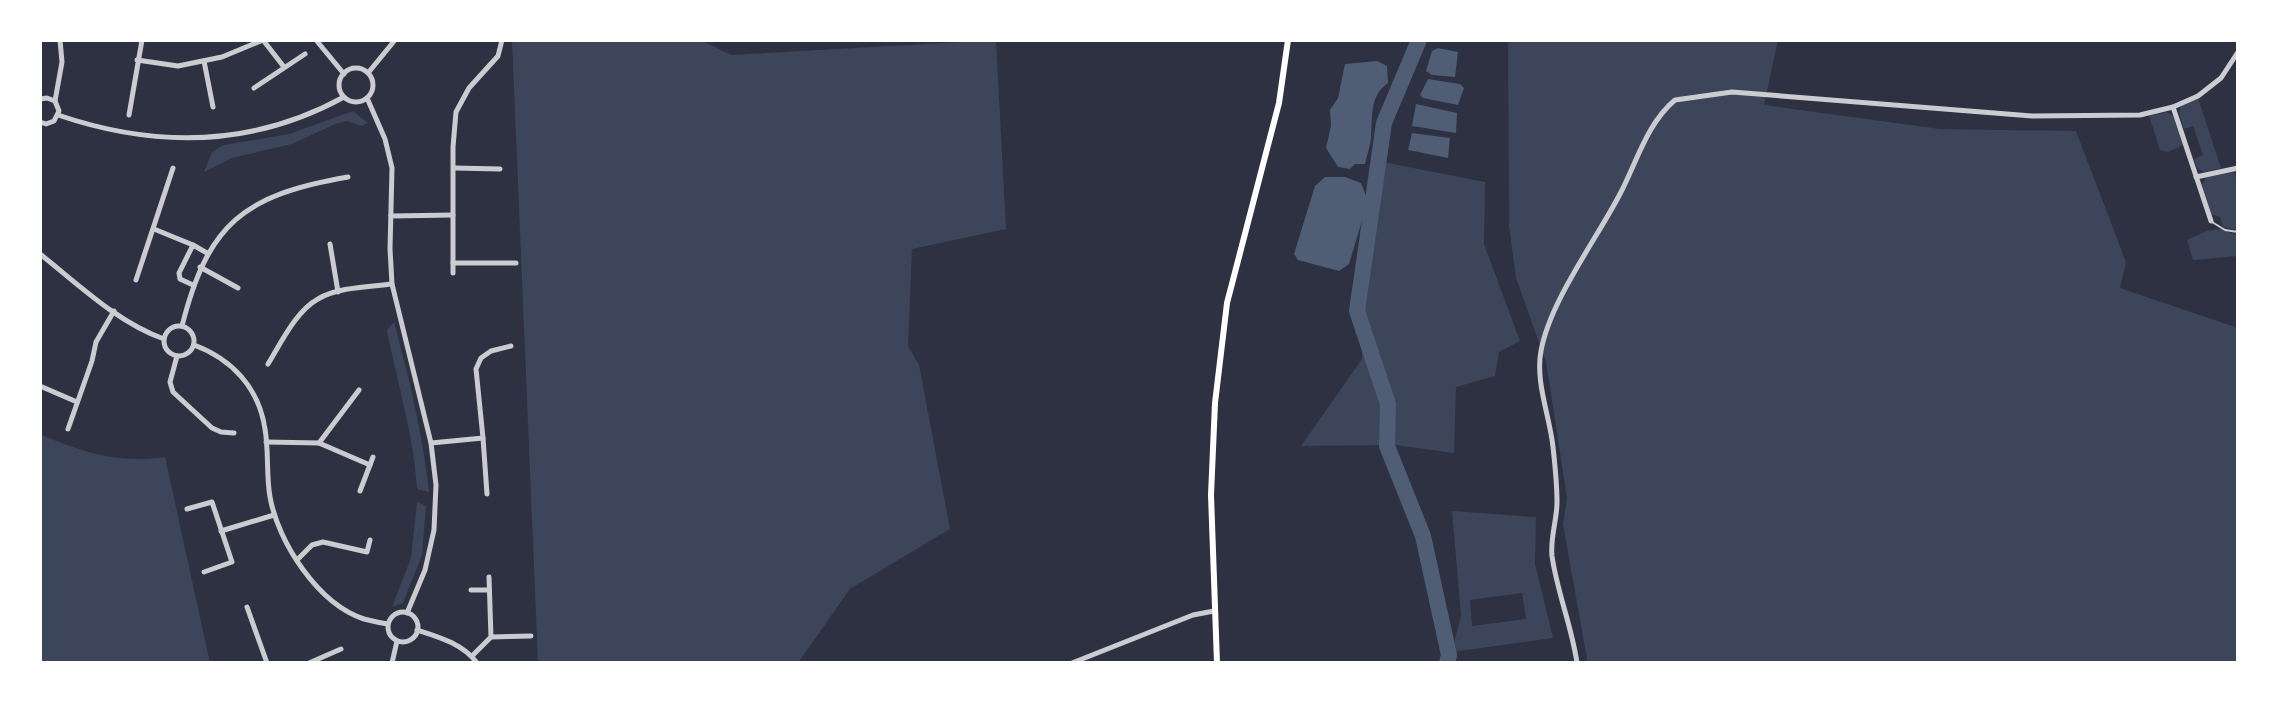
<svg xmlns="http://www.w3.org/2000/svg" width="2278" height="703" font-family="Jost,sans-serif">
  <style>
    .green { fill: #3c4559; fill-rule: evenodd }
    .water { fill: #4f5d75 }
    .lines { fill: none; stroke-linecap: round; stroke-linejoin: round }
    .river { stroke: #4f5d75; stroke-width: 16 }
    .service { stroke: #caccd0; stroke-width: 2 }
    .minor { stroke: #caccd0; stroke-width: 5 }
    .secondary { stroke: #fff; stroke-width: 6 }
  </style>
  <rect width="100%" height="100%" fill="#2d3142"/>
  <!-- green -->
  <g class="green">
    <polygon points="512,40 701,40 731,55 996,40 1006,229 912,249 908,346 919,365 950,529 850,589 798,663 538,663"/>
    <polygon points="1508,40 1778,40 1764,105 1940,129 2076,131 2126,262 2120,288 2238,328 2238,663 1584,663 1587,659 1563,524 1567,498 1546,362 1516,278 1509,226"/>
    <polygon points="2198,98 2221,168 2204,172 2197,168 2194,159 2203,155 2193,126 2184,129 2179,112 2181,106"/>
    <polygon points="353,111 368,123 362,126 347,121 335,124 292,144 232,158 204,172 212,152 224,145 289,134"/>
    <polygon points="2167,112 2173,116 2183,145 2168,152 2160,150 2149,116"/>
    <polygon points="1383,162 1485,182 1484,244 1520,341 1499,352 1495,376 1456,387 1454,453 1395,445 1301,446 1362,359 1363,290"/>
    <polygon points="2234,172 2238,185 2238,230 2223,227 2220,217 2211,214 2202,184 2207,177"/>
    <polygon points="2220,229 2238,235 2238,256 2193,260 2187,240 2207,231"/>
    <path d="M394,322C409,379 423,434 429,492L417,489C414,435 397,383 387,330Z"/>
    <path d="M40,434C81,452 119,464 165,457L210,663H40Z"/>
    <polygon points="417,502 426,506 422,555 403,603 392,607 411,558"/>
    <path d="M1452,511L1536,517L1535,564L1553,638L1452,652L1461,615ZM1522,593L1526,619L1472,626L1470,600Z"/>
  </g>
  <!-- water -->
  <g class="water">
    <polygon points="1438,48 1458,52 1455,77 1432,75 1426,71 1432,51"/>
    <path d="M1377,61L1387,66L1388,83C1369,96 1373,117 1371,138C1370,146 1367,155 1365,164H1355L1350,169L1338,167L1326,148L1331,126L1330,110L1338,98L1345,64Z"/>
    <polygon points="1428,79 1460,84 1464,88 1458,105 1423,98 1420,95"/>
    <polygon points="1416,104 1457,113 1456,133 1412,126"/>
    <polygon points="1412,133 1450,138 1448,158 1408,150"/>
    <polygon points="1325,177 1345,177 1361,183 1368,201 1349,264 1339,271 1298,260 1294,254 1315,186"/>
  </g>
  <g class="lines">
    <!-- river -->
    <polyline class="river" points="1419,40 1384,123 1357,311 1388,404 1387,446 1423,536 1449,655 1447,663"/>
    <!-- service -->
    <polyline class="service" points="2212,222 2225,230 2238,232"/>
    <!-- minor -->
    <g class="minor">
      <polyline points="263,40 284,67"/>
      <polyline points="316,40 344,74"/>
      <polyline points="137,60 178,66 222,57 263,40"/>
      <polyline points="204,61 213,107"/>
      <circle cx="356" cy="85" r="17"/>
      <polyline points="368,73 395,40"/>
      <polyline points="254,88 305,54"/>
      <polyline points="367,98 385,139 392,168 390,249 392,284 431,443 436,485 434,530 425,570 407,613"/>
      <polyline points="40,99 47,98 55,101 59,111 54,121 46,124 40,122"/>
      <polyline points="55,101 62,62 60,40"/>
      <polyline points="2173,107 2211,221"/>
      <path d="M58,115C155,148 253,147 344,97"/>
      <polyline points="129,115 142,40"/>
      <polyline points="454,168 500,169"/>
      <polyline points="2196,177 2238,168"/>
      <polyline points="391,216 453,215"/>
      <polyline points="154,229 193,245"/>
      <polyline points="330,244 338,292"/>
      <path d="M40,254C78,284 118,323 164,339"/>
      <polyline points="453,263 516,263"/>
      <polyline points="200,267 238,288"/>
      <polyline points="453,273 453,147 456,112 469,88 498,56 502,40"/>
      <polyline points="136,280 173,168"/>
      <polyline points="193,285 180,279 179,273 193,245 207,253"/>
      <circle cx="179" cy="341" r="15"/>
      <path d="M182,326C208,223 244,195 348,177"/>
      <path d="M194,345C232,359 259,388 265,429C269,452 266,474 270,497C278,542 318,604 364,619C372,621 380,623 388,624"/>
      <polyline points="177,356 170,382 173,392 212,428 221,432 234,433"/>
      <path d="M268,364C281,343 296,311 318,299C338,287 369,287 392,284"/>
      <polyline points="40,386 77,402"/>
      <polyline points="68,429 92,361 96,342 114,311"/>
      <polyline points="483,438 487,494"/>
      <polyline points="266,442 319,443 370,465"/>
      <polyline points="319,443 359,390"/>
      <polyline points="431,443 483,438 476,369 481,358 491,351 511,346"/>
      <polyline points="360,491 373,457"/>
      <polyline points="187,509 212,502 232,562 204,572"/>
      <polyline points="221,531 274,515"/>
      <polyline points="297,560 312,545 323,542 367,552 370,540"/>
      <polyline points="471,590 489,590"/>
      <polyline points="247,607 267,663"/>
      <circle cx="403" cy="627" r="15"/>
      <path d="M417,630C439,637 463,644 477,663"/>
      <polyline points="491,637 531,636"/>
      <polyline points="472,656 491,637 489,577"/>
      <polyline points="309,663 341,649"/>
      <polyline points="392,663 397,641"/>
      <polyline points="1072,663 1193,615 1214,611"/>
      <path d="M1577,663C1572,627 1557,592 1552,556C1550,538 1557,520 1557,502C1557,484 1555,465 1553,447C1550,417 1535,382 1541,351C1550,301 1596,240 1620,194C1636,164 1647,123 1675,100L1732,92L2032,116L2140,115L2173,107L2198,96L2221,78L2238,52"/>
    </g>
    <!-- secondary -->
    <polyline class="secondary" points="1217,663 1211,495 1215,403 1227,303 1279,103 1288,40"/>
  </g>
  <!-- border -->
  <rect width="2278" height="703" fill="none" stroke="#ffffff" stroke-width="84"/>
</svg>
